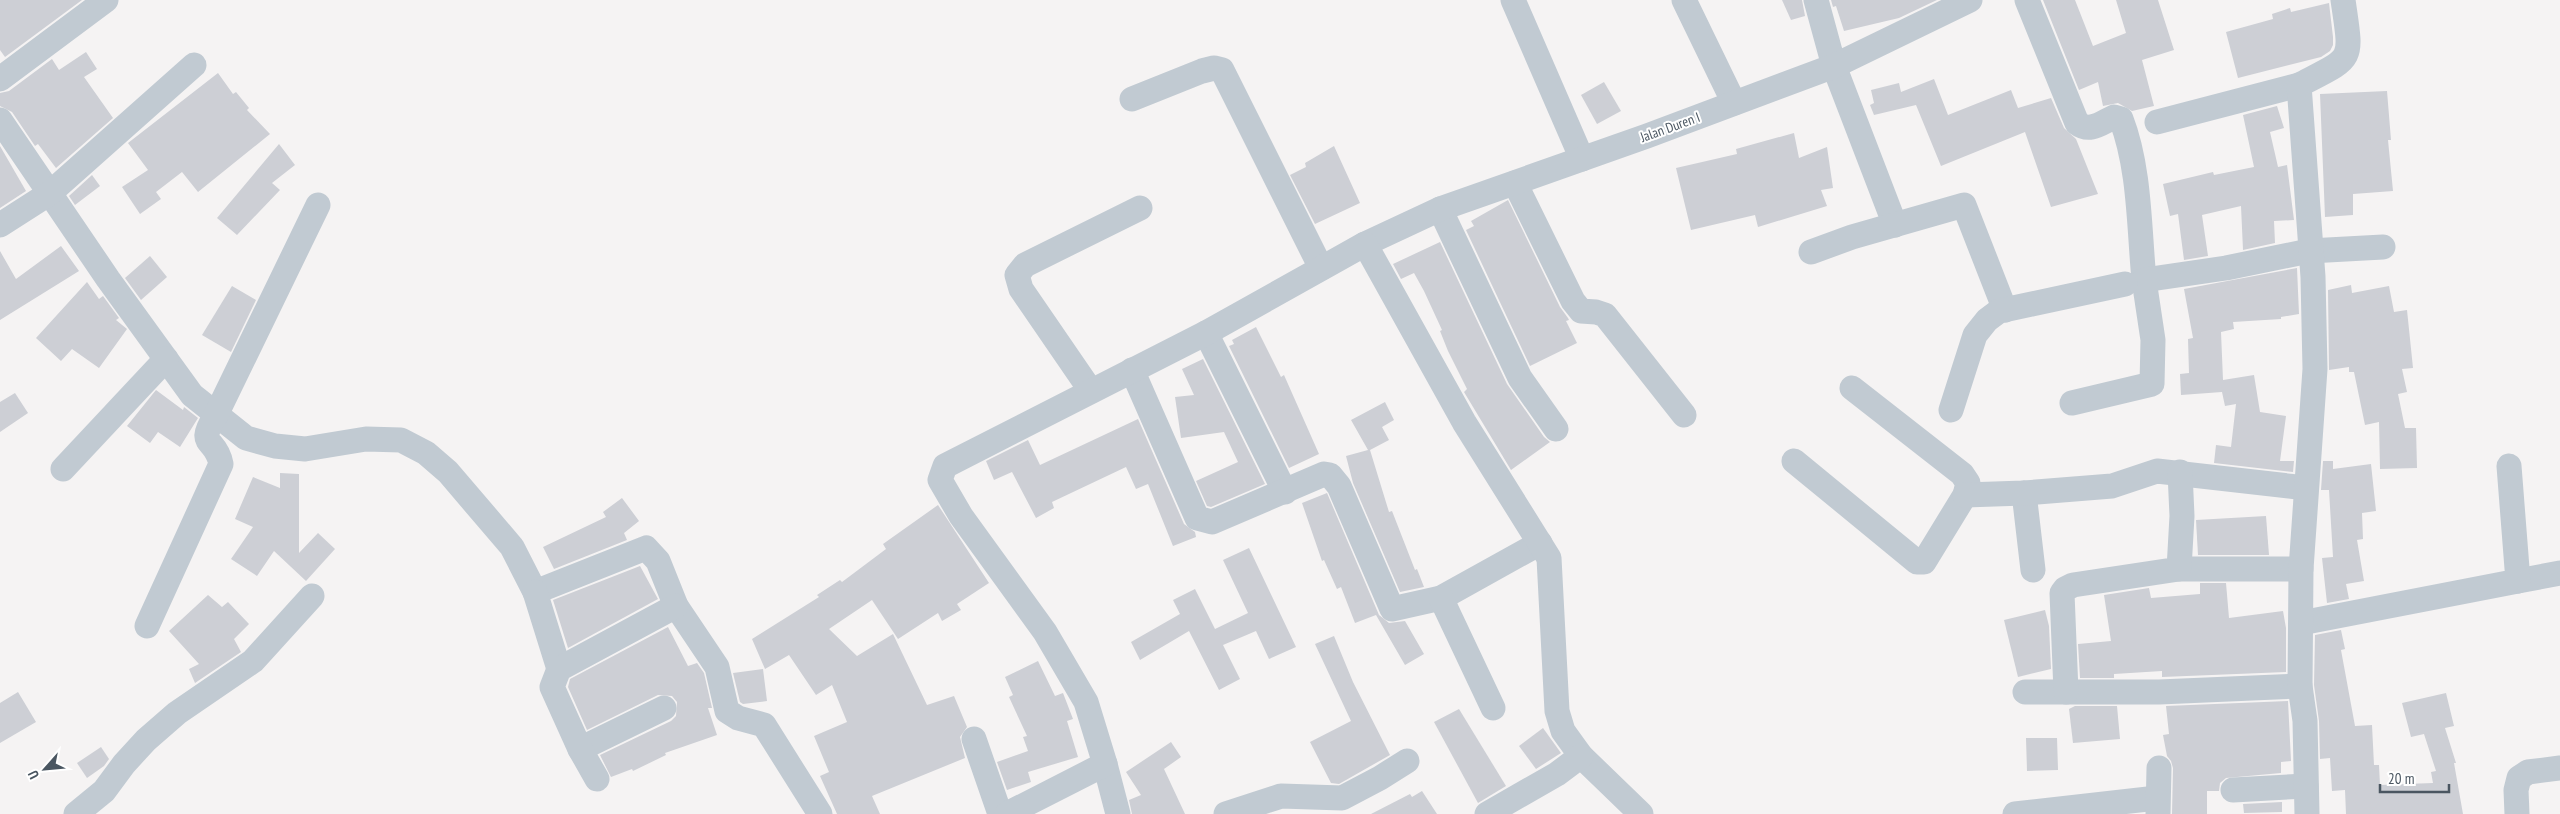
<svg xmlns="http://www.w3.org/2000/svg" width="2560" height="814" font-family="'PT Sans Narrow',sans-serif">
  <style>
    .building { fill: #cdcfd5 }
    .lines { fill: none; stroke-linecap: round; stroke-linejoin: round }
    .minor { stroke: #c1cad2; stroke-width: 25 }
    .labels { text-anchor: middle; stroke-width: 4; stroke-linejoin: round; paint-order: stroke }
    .street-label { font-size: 14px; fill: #4a5661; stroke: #fff }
  </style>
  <rect width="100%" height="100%" fill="#f5f3f3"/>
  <!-- building -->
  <g class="building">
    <polygon points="0,0 82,0 5,57 0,50"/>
    <polygon points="1782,0 1802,0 1805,16 1791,20"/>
    <polygon points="1831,0 1937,0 1899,18 1844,31 1836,6 1833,7"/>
    <polygon points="2043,0 2075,0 2093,46 2126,33 2116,0 2158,0 2174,50 2142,60 2154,106 2132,111 2118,103 2103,106 2098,82 2079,90"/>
    <polygon points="2329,3 2333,37 2333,45 2330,51 2321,57 2238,78 2226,32 2273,19 2272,14 2290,8 2291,12"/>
    <polygon points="86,52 97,69 84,77 113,118 56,168 38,144 35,146 12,112 0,106 0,93 9,91 52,59 59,70"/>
    <polygon points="218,73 233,94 236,92 249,108 247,110 270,134 198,192 182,172 156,192 161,199 140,214 122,187 148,170 128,143"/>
    <polygon points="1934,79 1948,115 2011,90 2018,108 2051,98 2064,128 2076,139 2098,194 2051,207 2025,132 1941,166 1916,105 1874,115 1870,105 1874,103 1871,90 1899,83 1901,92"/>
    <polygon points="1604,82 1621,111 1597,124 1581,95"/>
    <polygon points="2387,91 2391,140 2388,140 2393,191 2353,194 2353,215 2325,217 2320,94"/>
    <polygon points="2277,106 2284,128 2270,132 2278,167 2287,165 2294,220 2274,221 2275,243 2243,250 2241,206 2202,215 2208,256 2184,260 2178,214 2170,216 2163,184 2213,172 2214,175 2254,167 2243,115"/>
    <polygon points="1794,133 1799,158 1827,147 1833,188 1821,190 1827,206 1758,227 1755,215 1691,230 1676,168 1737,154 1736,149"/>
    <polygon points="279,144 295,165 272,183 280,190 237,235 217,218"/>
    <polygon points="0,146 26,191 0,208"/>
    <polygon points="1334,146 1360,203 1315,224 1290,175 1306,167 1305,163"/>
    <polygon points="92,175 100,186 75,205 69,196"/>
    <polygon points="1508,200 1560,307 1568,318 1569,320 1566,321 1577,343 1530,366 1466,230 1474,226 1471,221"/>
    <polygon points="1440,242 1507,384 1544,437 1550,442 1511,470 1464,392 1467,389 1448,351 1440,331 1442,330 1424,291 1414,273 1401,279 1393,264"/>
    <polygon points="61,246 79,271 0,320 0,251 16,279"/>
    <polygon points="150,256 167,277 141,300 125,278"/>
    <polygon points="2297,268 2299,314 2281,317 2281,319 2233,322 2234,329 2221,332 2223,380 2254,375 2260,412 2286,416 2280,461 2294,461 2293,472 2214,463 2216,445 2231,447 2236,404 2225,406 2222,392 2181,395 2180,374 2189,373 2188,339 2193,338 2184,289"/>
    <polygon points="87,282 99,299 103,296 119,318 116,320 127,329 99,368 72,349 61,361 36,338"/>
    <polygon points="2351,285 2352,293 2389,286 2394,312 2407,310 2413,368 2402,369 2407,392 2398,394 2405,428 2416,428 2417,468 2380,469 2379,422 2365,425 2354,372 2349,372 2349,367 2329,370 2328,290"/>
    <polygon points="232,286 256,300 231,352 202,335"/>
    <polygon points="1256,327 1281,377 1284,375 1319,454 1289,468 1229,346 1234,344 1232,340"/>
    <polygon points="1203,359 1265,484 1211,507 1207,506 1196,481 1238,462 1224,432 1181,438 1175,397 1194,395 1182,369"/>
    <polygon points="156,390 183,410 184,407 198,418 180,447 158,432 150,443 127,426"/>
    <polygon points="15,393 28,413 0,432 0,402"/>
    <polygon points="1385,402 1394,420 1382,427 1389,440 1370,450 1389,512 1392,511 1415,570 1417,569 1424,587 1400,592 1353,483 1346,456 1368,450 1351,420"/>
    <polygon points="1138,419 1184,524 1195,532 1196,537 1173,546 1148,484 1136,489 1126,467 1052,502 1054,508 1036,518 1012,472 994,480 986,461 1028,440 1040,465"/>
    <polygon points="2323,461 2333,461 2333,469 2371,464 2376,511 2362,513 2363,539 2357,540 2364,581 2346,584 2349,599 2327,603 2322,558 2333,557 2329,490 2321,490"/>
    <polygon points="280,473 299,474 299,553 318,533 335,549 306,581 274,551 257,576 231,559 253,527 235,519 253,477 280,488"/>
    <polygon points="1327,493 1379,615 1389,623 1405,621 1424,654 1405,665 1376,615 1355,623 1341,587 1337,589 1324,560 1322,561 1302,503"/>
    <polygon points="622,498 639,521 624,533 627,540 554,569 543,547 606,517 603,512"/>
    <polygon points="938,505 989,583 957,604 961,610 942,621 938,613 898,639 872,600 829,629 857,656 893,634 927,705 954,696 967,727 960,737 965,758 872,796 880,814 837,814 820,776 829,772 814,736 847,722 832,685 816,695 789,655 765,669 752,639 819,597 817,595 840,580 842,582 886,549 883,544"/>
    <polygon points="2266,516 2269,555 2198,555 2196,520"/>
    <polygon points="1249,548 1296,647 1269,659 1256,631 1223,645 1240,679 1219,690 1189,631 1140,660 1131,642 1180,614 1173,600 1195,589 1215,629 1248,613 1223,560"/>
    <polygon points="640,566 658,599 568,648 553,600"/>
    <polygon points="2200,583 2226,583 2229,618 2283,611 2286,628 2286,672 2162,677 2162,671 2114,674 2114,678 2080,678 2078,644 2111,641 2104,595 2149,588 2151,598 2200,594"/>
    <polygon points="208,595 222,607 228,602 249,624 234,639 241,652 195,683 189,669 199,664 169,631"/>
    <polygon points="2045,610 2049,626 2051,669 2018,677 2004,620"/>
    <polygon points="668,627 688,666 697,663 704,673 712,708 708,708 717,735 665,753 666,755 633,771 632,769 611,777 600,755 671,721 676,716 677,702 672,696 658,695 587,730 568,687 570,679"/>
    <polygon points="2341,630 2345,649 2341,650 2355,726 2372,725 2374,765 2379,765 2380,785 2433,783 2431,772 2436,771 2424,734 2411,737 2402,703 2446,693 2454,726 2445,728 2456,763 2454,763 2463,814 2346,814 2345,790 2332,791 2330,758 2320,759 2319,721 2314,685 2315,635"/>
    <polygon points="1334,636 1353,682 1390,755 1339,784 1331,783 1310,742 1351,721 1315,644"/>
    <polygon points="1038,661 1055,696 1063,693 1073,719 1067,721 1078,757 1028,772 1031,782 1007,790 997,762 1028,751 1023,737 1027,736 1009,697 1013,695 1005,677"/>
    <polygon points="763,669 767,701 743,704 740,702 733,673"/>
    <polygon points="18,692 36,722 0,743 0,703"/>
    <polygon points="2288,701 2291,761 2281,762 2281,773 2226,778 2220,783 2219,791 2207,791 2207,814 2172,814 2173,768 2171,761 2167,756 2163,735 2169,734 2166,706"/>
    <polygon points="2075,706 2117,706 2120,739 2073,743 2069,709"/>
    <polygon points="1459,709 1506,786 1478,803 1434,722"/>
    <polygon points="1543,728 1561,753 1536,769 1519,746"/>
    <polygon points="2026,738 2057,738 2058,770 2027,771"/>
    <polygon points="1171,742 1181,757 1164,769 1185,814 1132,814 1129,800 1141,795 1126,772"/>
    <polygon points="101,747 109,759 104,766 87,778 77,763"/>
    <polygon points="1422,791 1437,814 1371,814 1410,794 1412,797"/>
    <polygon points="2282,802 2282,812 2244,813 2243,804"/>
  </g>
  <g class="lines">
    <!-- minor -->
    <g class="minor">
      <polyline points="1513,0 1582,159"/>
      <polyline points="1684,0 1734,103"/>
      <polyline points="1816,0 1834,66 1895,225"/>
      <path d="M2027,0L2077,123C2090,133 2101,123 2114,117L2121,119C2140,168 2139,228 2144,280"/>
      <polyline points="0,79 106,0"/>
      <polyline points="1132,99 1202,71 1214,68 1222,70 1321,268"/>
      <polyline points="0,120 108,279 192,395 246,438 275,446 305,449 366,439 401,440 426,453 448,472 512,547 535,592 646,548 658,561 676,606 717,667 727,711 738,718 764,725 820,814"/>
      <polyline points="2157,122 2299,85"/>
      <polyline points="1515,183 1573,301 1581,311 1596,312 1605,315 1684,415"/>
      <polyline points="1440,209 1520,378 1556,429"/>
      <polyline points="0,225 50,193 194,65"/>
      <polyline points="1365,244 1440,209 1647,136 1834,66 1970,0"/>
      <polyline points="1811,252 1852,237 1964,205 2005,310"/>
      <polyline points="1206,333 1285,492"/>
      <polyline points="1132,370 1197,518 1212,522 1324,474 1330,475 1339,486 1392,609 1441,598 1540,543"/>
      <polyline points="1091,391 1021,289 1017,275 1025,265 1140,208"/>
      <polyline points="2072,403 2152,384 2153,340 2144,280 2226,268 2309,251 2383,247"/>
      <polyline points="1951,410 1975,335 1987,320 1999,311 2125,284"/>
      <polyline points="1794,461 1917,562 1924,562 1965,495 1968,483 1962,474 1852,388"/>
      <polyline points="63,469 166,359"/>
      <polyline points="2024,493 2033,570"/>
      <polyline points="1965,495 2024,493 2112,486 2157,471 2306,488"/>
      <polyline points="2179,569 2301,569"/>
      <polyline points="2518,581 2560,573"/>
      <polyline points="535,592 559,669"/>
      <polyline points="1441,598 1493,708"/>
      <polyline points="2301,623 2518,581 2509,466"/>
      <path d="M147,626L221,464C216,436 195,448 216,415L318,205"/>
      <polyline points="2025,692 2159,692 2300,686"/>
      <polyline points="2066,692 2062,593 2065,589 2073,585 2179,569 2182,516 2180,472"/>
      <polyline points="974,739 1000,814"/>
      <polyline points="580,749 664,708"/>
      <polyline points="1105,764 1118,814"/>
      <polyline points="597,779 580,749 552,687 559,669 676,606"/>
      <polyline points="2233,790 2306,786"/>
      <polyline points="76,814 104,791 124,764 146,740 177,713 253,661 312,596"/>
      <polyline points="1007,814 1105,764 1086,702 1045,632 961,516 940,480 945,466 1206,333 1365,244 1464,422 1549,558 1557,711 1563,731 1581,756 1641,814"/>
      <polyline points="1226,814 1281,796 1342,798 1380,778 1407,761"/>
      <polyline points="1487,814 1557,774 1581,756"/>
      <polyline points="2015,814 2157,798"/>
      <polyline points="2158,814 2159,768"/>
      <path d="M2307,814L2305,721L2300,686L2301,569L2315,369L2313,277L2299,85C2355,56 2352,63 2343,0"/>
      <polyline points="2517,814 2516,790 2519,778 2528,772 2560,768"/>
    </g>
  </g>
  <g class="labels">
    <!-- street labels -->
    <g class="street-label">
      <text transform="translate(1670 127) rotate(-20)" y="5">Jalan Duren I</text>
    </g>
  </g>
  <!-- north arrow -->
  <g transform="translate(45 769) rotate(243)" stroke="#ffffff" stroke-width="4" paint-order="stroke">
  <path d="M0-4L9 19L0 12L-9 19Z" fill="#4a5661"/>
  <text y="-8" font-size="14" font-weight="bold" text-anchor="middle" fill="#4a5661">U</text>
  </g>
  <!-- scale -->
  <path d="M2380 784v8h69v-8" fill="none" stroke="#4a5661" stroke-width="2.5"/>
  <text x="2388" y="784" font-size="15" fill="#4a5661" stroke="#ffffff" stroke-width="4" paint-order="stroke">20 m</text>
</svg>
